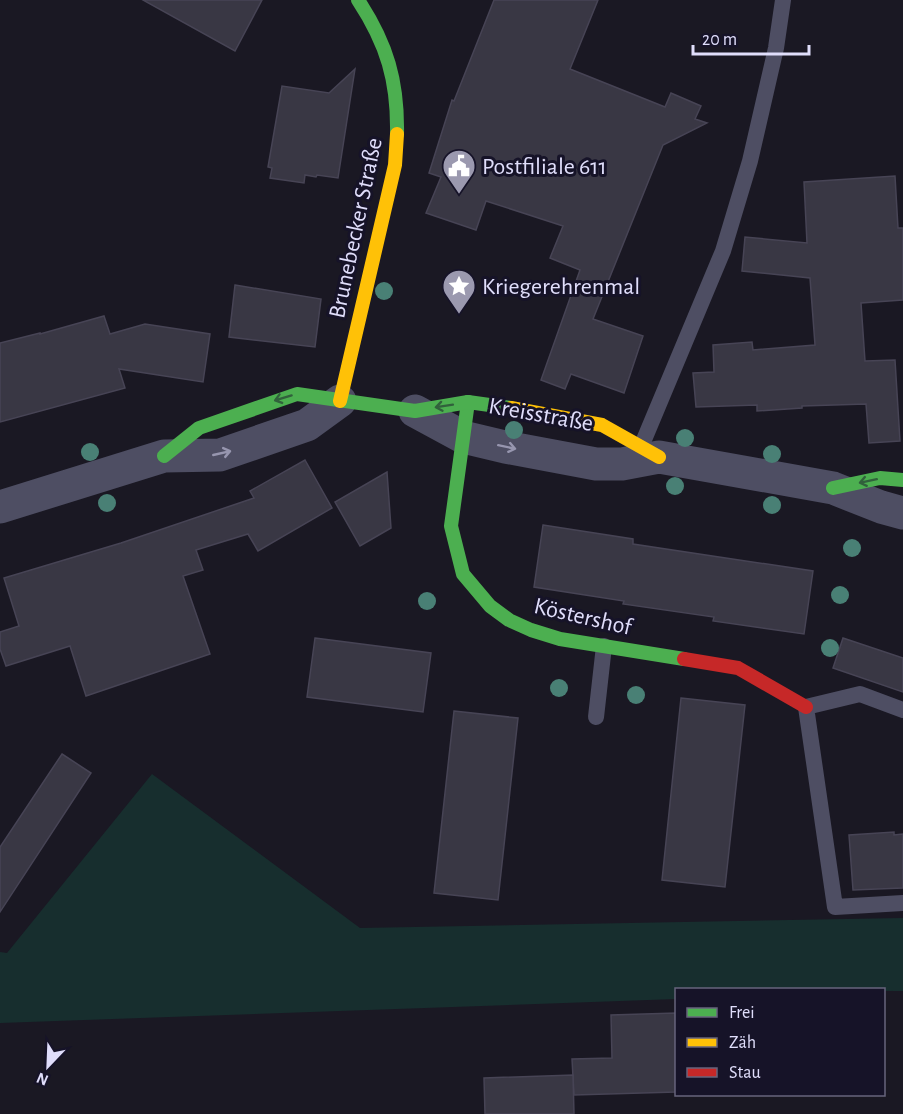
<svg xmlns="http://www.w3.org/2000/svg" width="903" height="1114" font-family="'Alegreya Sans',sans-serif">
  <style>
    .green { fill: #172e2e }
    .building { fill: #393744; stroke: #474455; stroke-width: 1.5 }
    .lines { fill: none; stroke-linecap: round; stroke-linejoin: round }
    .lane { stroke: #4e4e63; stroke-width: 16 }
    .street { stroke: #4e4e63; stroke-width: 33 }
    .fast { stroke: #4caf50; stroke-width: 14 }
    .slow { stroke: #ffc107; stroke-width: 14 }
    .jam { stroke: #c62828; stroke-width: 14 }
    .tree { fill: #498075 }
    .oneway { stroke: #31613c }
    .oneway2 { stroke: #9796af }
    .labels { text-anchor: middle; stroke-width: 6; stroke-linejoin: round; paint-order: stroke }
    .poi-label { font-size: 24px; fill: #e0defb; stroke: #161328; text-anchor: start }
    .street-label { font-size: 24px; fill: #e0defb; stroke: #161328 }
  </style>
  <rect width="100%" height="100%" fill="#1a1823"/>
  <!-- green -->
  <polygon class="green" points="152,774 360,928 903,918 903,991 676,990 676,999 0,1023 0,952 7,953"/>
  <!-- building -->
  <g class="building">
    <polygon points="143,0 262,0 235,51"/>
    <polygon points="494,0 598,0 570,69 665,107 671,93 701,106 695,119 707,123 663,145 593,319 643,336 624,393 571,374 565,389 541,380 580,270 550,258 563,226 486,201 476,230 426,213 441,177 429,173 452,100 454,101"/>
    <polygon points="355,69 338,178 317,175 316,177 305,175 304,183 270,178 272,168 268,167 282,86 329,93"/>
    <polygon points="895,176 898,228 903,228 903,300 861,303 865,361 895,360 900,441 869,443 866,404 802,406 802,408 757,411 757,405 696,407 693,373 714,372 713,345 752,342 753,350 815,345 810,278 742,271 745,237 807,243 804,182"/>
    <polygon points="235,285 321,299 315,347 229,337"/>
    <polygon points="104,316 110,334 145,324 210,334 203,382 119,369 125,388 0,422 0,343 40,333 40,334"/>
    <polygon points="305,460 332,508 258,551 248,534 196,550 203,570 183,576 210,654 86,696 70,646 6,666 0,649 0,632 19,626 4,578 121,543 254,498 250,491"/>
    <polygon points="387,472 391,528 360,546 335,502"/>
    <polygon points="543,525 633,539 633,544 813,571 804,634 713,621 714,617 623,604 624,601 534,587"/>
    <polygon points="315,638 431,653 423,712 307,697"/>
    <polygon points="843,638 903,658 903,692 833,668"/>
    <polygon points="681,698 745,705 725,887 662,880"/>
    <polygon points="454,711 518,718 498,900 434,893"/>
    <polygon points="62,754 91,773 0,912 0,847"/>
    <polygon points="894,832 894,835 903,834 903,888 853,890 849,835"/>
    <polygon points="676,1013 676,1092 574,1095 572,1059 612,1058 611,1015"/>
    <polygon points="573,1075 574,1114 485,1114 484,1078"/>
  </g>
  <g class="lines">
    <!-- lane -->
    <g class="lane">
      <polyline points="637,450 641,447 723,251 750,161 776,48 783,0"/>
      <polyline points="903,710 860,694 806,707 835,907 903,903"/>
      <polyline points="596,717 604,646"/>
    </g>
    <!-- street -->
    <g class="street">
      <polyline points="415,411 463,437 505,447 596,464 622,464 659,457 833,488 881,507 903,513"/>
      <polyline points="0,507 164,456 220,455 307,425 340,401"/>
    </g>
    <!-- fast -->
    <g class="fast">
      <path d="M358,0C387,44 398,81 397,134"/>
      <polyline points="468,402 451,526 463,574 490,606 509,620 531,630 560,639 684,659"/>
      <polyline points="164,456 199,428 297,394 415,411 468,402 511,408"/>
      <polyline points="833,488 880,478 903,480"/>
    </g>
    <!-- slow -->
    <g class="slow">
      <polyline points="340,401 395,165 397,134"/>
      <polyline points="511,408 602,425 659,457"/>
    </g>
    <!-- jam -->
    <polyline class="jam" points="684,659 738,668 806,707"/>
  </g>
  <!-- trees -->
  <g class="tree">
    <circle cx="384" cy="291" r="9"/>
    <circle cx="514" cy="430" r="9"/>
    <circle cx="685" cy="438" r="9"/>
    <circle cx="90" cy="452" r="9"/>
    <circle cx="772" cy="454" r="9"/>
    <circle cx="675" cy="486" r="9"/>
    <circle cx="107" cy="503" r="9"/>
    <circle cx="772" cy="505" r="9"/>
    <circle cx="852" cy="548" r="9"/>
    <circle cx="840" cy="595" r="9"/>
    <circle cx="427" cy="601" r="9"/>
    <circle cx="830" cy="648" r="9"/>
    <circle cx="559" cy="688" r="9"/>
    <circle cx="636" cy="695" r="9"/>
  </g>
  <!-- one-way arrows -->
  <defs><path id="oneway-shaft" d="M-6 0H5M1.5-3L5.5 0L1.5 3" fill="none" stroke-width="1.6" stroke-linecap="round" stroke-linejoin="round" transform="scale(1.5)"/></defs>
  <g class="oneway">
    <use href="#oneway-shaft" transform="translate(283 398) rotate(163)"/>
    <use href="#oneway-shaft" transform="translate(444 406) rotate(171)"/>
    <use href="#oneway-shaft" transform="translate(868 481) rotate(168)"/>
  </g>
  <g class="oneway2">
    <use href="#oneway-shaft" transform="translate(507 447) rotate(12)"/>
    <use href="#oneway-shaft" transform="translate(222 453) rotate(-13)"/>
  </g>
  <!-- icons -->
  <defs>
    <g id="civic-pin" transform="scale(1.725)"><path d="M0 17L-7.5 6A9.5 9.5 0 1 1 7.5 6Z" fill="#9b99af" stroke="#161328"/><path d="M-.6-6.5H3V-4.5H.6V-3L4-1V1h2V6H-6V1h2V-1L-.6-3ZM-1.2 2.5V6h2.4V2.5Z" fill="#fff"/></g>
    <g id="sight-pin" transform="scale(1.725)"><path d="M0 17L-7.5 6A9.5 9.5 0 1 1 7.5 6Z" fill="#9b99af" stroke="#161328"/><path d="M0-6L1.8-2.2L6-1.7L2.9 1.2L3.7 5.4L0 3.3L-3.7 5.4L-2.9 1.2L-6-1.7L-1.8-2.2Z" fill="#fff"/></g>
  </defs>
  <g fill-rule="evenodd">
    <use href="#civic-pin" x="459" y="166"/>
    <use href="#sight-pin" x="459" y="286"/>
  </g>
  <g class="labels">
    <!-- poi labels -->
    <g class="poi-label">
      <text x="482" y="174">Postfiliale 611</text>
      <text x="482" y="294">Kriegerehrenmal</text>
    </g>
    <!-- street labels -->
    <g class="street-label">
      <text transform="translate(355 228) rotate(-78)" y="8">Brunebecker Straße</text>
      <text transform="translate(541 414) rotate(10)" y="8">Kreisstraße</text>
      <text transform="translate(583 616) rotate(13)" y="8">Köstershof</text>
    </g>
  </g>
  <!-- legend -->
  <rect x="675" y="988" width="210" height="108" fill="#161328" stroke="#67647c" stroke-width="1.5"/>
  <rect x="687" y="1008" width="30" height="9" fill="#4caf50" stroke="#67647c" stroke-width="1.5"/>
  <text x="729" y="1018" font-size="18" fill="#e0defb">Frei</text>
  <rect x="687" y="1038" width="30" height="9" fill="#ffc107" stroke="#67647c" stroke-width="1.5"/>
  <text x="729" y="1048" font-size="18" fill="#e0defb">Zäh</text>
  <rect x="687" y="1068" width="30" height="9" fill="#c62828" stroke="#67647c" stroke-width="1.5"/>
  <text x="729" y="1078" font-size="18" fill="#e0defb">Stau</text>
  <!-- north arrow -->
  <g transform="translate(48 1066) rotate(203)" stroke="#161328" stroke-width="4.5" paint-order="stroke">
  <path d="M0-4.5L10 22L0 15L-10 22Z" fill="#e0defb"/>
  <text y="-9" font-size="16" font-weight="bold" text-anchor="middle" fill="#e0defb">N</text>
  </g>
  <!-- scale -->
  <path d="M693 45v9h116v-9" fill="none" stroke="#e0defb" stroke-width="3"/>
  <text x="702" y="45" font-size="18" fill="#e0defb" stroke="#161328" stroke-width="4.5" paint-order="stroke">20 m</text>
</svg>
